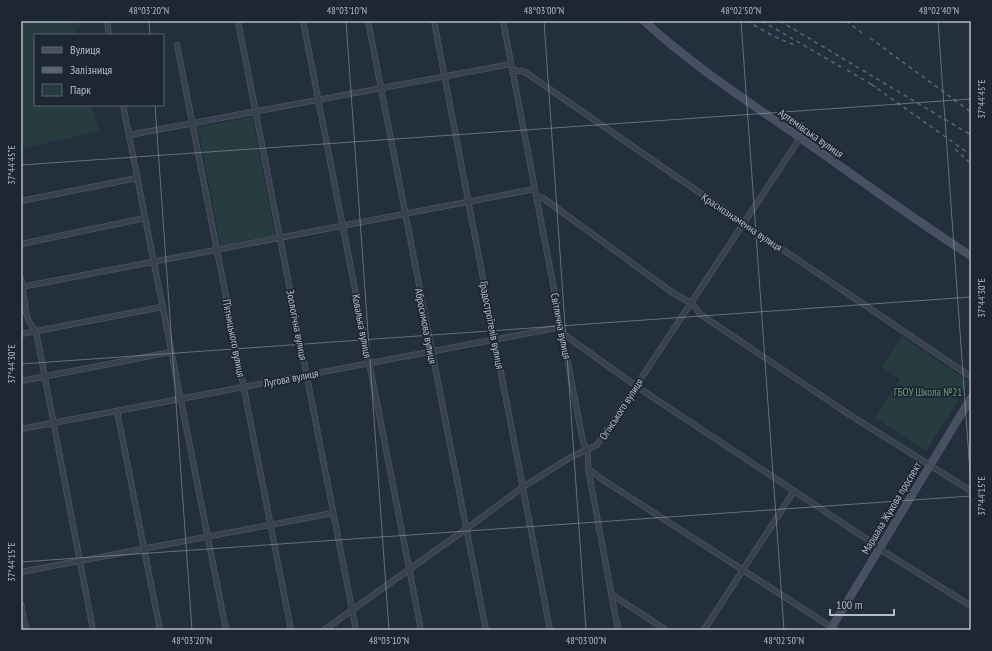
<svg xmlns="http://www.w3.org/2000/svg" width="992" height="651" font-family="'PT Sans Narrow',sans-serif">
  <style>
    .green { fill: #263c3f }
    .lines { fill: none; stroke-linecap: round; stroke-linejoin: round }
    .street-casing { stroke: #565f6c; stroke-width: 6 }
    .secondary-casing { stroke: #565f6c; stroke-width: 8 }
    .street { stroke: #38414e; stroke-width: 5 }
    .secondary { stroke: #465061; stroke-width: 7 }
    .rail { stroke: #5a6575; stroke-width: 1.5; stroke-dasharray: 4 4; stroke-linecap: butt }
    .ticks { fill: none; stroke: #b4bcc9; stroke-width: 1; stroke-opacity: 0.45 }
    .labels { text-anchor: middle; stroke-width: 3.5; stroke-linejoin: round; paint-order: stroke }
    .street-label { font-size: 11px; fill: #b4bcc9; stroke: #1d2633 }
    .park-label { font-size: 11px; fill: #6b9a76; stroke: #1d2633 }
    .neatline { fill: none; stroke: #b4bcc9; stroke-width: 1.5 }
    .ticks-label { font-size: 10px; text-anchor: middle; fill: #b4bcc9 }
  </style>
  <rect width="100%" height="100%" fill="#242f3e"/>
  <!-- green -->
  <g class="green">
    <polygon points="78,21 80,28 75,29 77,35 35,35 35,105 91,105 99,131 21,149 21,22"/>
    <polygon points="252,117 275,235 221,246 198,127"/>
    <polygon points="902,336 969,382 926,451 875,418 900,379 882,367"/>
  </g>
  <g class="lines">
    <!-- street casing -->
    <g class="street-casing">
      <g id="street">
        <polyline points="107,21 109,35"/>
        <polyline points="238,21 356,630"/>
        <polyline points="303,21 421,630"/>
        <polyline points="368,21 486,630"/>
        <polyline points="434,21 550,630"/>
        <polyline points="503,21 583,442 588,451 588,468 618,630"/>
        <polyline points="177,45 291,630"/>
        <polyline points="513,70 525,72 745,224 971,377"/>
        <polyline points="123,105 226,630"/>
        <polyline points="129,135 511,64"/>
        <polyline points="537,197 543,198 673,293 693,304 700,314 850,415 971,491"/>
        <polyline points="21,201 137,178"/>
        <polyline points="21,244 145,218"/>
        <polyline points="21,278 26,312 29,322 36,331 93,630"/>
        <polyline points="21,287 535,189"/>
        <polyline points="562,333 636,386 877,546 883,551 971,606"/>
        <polyline points="21,334 162,307"/>
        <polyline points="21,381 171,352"/>
        <polyline points="117,411 160,630"/>
        <polyline points="21,429 561,327"/>
        <polyline points="588,468 600,478 836,630"/>
        <polyline points="21,572 333,513"/>
        <polyline points="611,594 666,630"/>
        <polyline points="21,604 26,630"/>
        <polyline points="324,630 466,529 523,487 571,457 597,445 800,138"/>
        <polyline points="704,630 794,491"/>
      </g>
    </g>
    <!-- secondary casing -->
    <g class="secondary-casing">
      <g id="secondary">
        <path d="M644,21C692,65 746,100 799,137C856,177 912,218 971,256"/>
        <polyline points="830,630 971,398"/>
      </g>
    </g>
    <!-- street -->
    <use href="#street" class="street"/>
    <!-- secondary -->
    <use href="#secondary" class="secondary"/>
    <!-- rail -->
    <g class="rail">
      <polyline points="747,21 773,36 797,46"/>
      <polyline points="762,21 841,67"/>
      <polyline points="780,21 971,135"/>
      <polyline points="846,21 865,35"/>
      <polyline points="870,38 971,112"/>
      <polyline points="847,70 876,87"/>
      <polyline points="871,84 971,155"/>
      <polyline points="955,149 969,162"/>
    </g>
  </g>
  <!-- ticks -->
  <path class="ticks" d="M149,21L150,35M346,21L389,630M544,21L586,630M741,21L784,630M938,21L971,487M155,105L192,630M21,165L971,99M21,364L971,297M21,562L971,496"/>
  <g class="labels">
    <!-- street labels -->
    <g class="street-label">
      <text transform="translate(811 133) rotate(35)" y="4">Артемівська вулиця</text>
      <text transform="translate(742 222) rotate(34)" y="4">Краснознаменна вулиця</text>
      <text transform="translate(297 325) rotate(79)" y="4">Зоологічна вулиця</text>
      <text transform="translate(492 325) rotate(79)" y="4">Градостроїтелiв вулиця</text>
      <text transform="translate(362 326) rotate(79)" y="4">Ковалька вулиця</text>
      <text transform="translate(426 326) rotate(79)" y="4">Абросимова вулиця</text>
      <text transform="translate(561 326) rotate(79)" y="4">Світлична вулиця</text>
      <text transform="translate(234 338) rotate(79)" y="4">П’ятницького вулиця</text>
      <text transform="translate(291 378) rotate(-11)" y="4">Лугова вулиця</text>
      <text transform="translate(621 409) rotate(-57)" y="4">Огінського вулиця</text>
      <text transform="translate(891 508) rotate(-59)" y="4">Маршала Жукова проспект</text>
    </g>
    <!-- park labels -->
    <g class="park-label">
      <text x="928" y="396">ГБОУ Школа №21</text>
    </g>
  </g>
  <!-- border -->
  <rect width="992" height="651" fill="none" stroke="#1d2633" stroke-width="44"/>
  <!-- legend -->
  <rect x="34" y="34" width="130" height="72" fill="#1d2633" stroke="#59626f"/>
  <rect x="42" y="47" width="20" height="6" fill="#465061" stroke="#59626f"/>
  <text x="70" y="54" font-size="12" fill="#b4bcc9">Вулиця</text>
  <rect x="42" y="67" width="20" height="6" fill="#5a6575" stroke="#59626f"/>
  <text x="70" y="74" font-size="12" fill="#b4bcc9">Залізниця</text>
  <rect x="42" y="84" width="20" height="12" fill="#263c3f" stroke="#59626f"/>
  <text x="70" y="94" font-size="12" fill="#b4bcc9">Парк</text>
  <!-- scale -->
  <path d="M830 609v6h64v-6" fill="none" stroke="#b4bcc9" stroke-width="2"/>
  <text x="836" y="609" font-size="12" fill="#b4bcc9" stroke="#1d2633" stroke-width="3" paint-order="stroke">100 m</text>
  <rect x="22" y="22" width="948" height="607" class="neatline"/>
  <g class="ticks-label">
    <text x="149" y="14">48°03'20"N</text>
    <text x="347" y="14">48°03'10"N</text>
    <text x="544" y="14">48°03'00"N</text>
    <text x="741" y="14">48°02'50"N</text>
    <text x="939" y="14">48°02'40"N</text>
    <text transform="translate(981 99) rotate(-90)" y="4">37°44'45"E</text>
    <text transform="translate(11 165) rotate(-90)" y="4">37°44'45"E</text>
    <text transform="translate(981 298) rotate(-90)" y="4">37°44'30"E</text>
    <text transform="translate(11 364) rotate(-90)" y="4">37°44'30"E</text>
    <text transform="translate(981 496) rotate(-90)" y="4">37°44'15"E</text>
    <text transform="translate(11 562) rotate(-90)" y="4">37°44'15"E</text>
    <text x="192" y="644">48°03'20"N</text>
    <text x="389" y="644">48°03'10"N</text>
    <text x="586" y="644">48°03'00"N</text>
    <text x="784" y="644">48°02'50"N</text>
  </g>
</svg>
